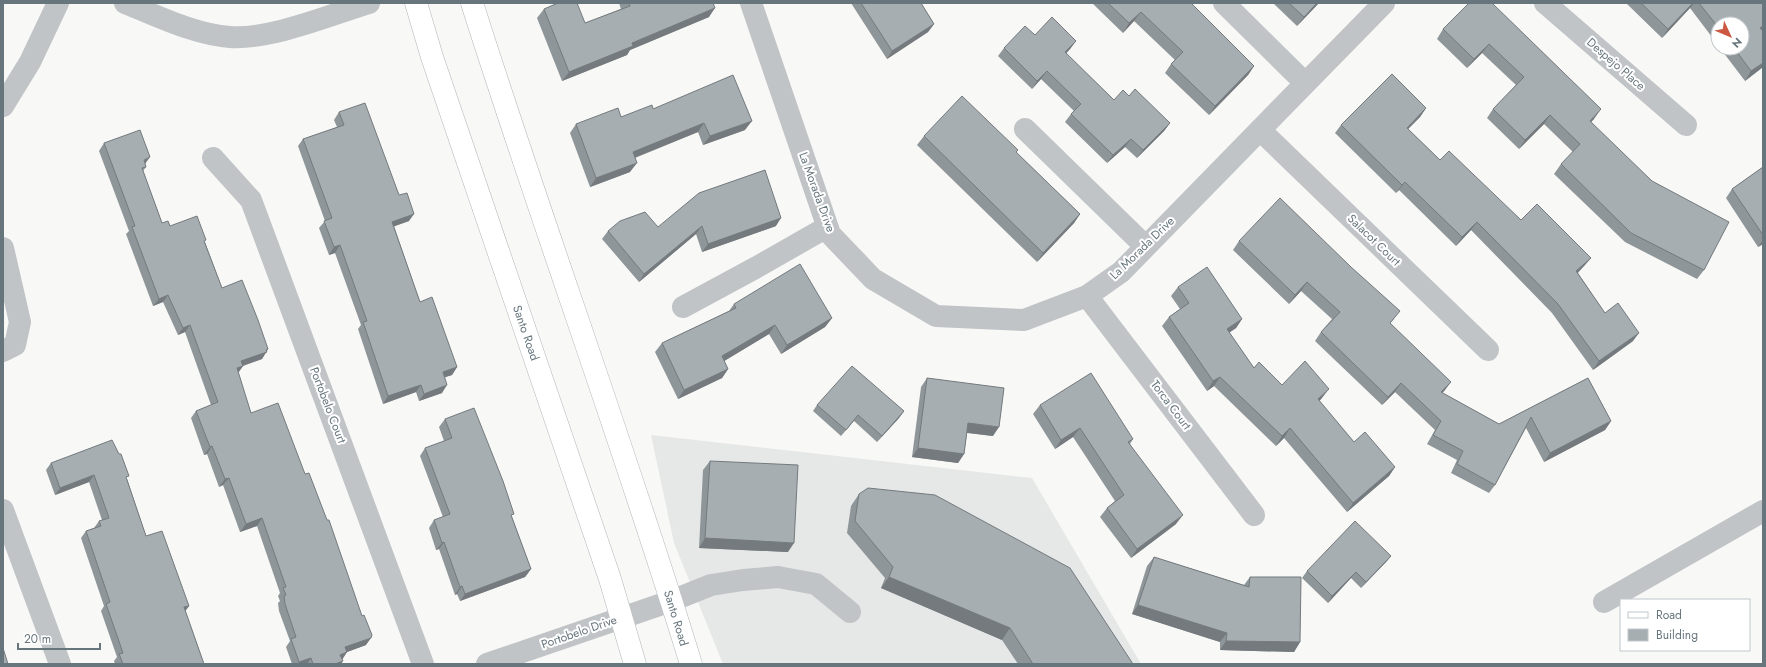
<svg xmlns="http://www.w3.org/2000/svg" width="1766" height="667" font-family="Jost,sans-serif">
  <style>
    .built { fill: #e6e8e7 }
    .lines { fill: none; stroke-linecap: round; stroke-linejoin: round }
    .major-casing { stroke: #b2b7b9; stroke-width: 23 }
    .minor { stroke: #c0c4c7; stroke-width: 22 }
    .major { stroke: #fff; stroke-width: 22 }
    .wall { fill: #8f9699 }
    .shaded-wall { fill: #747a7d }
    .building { fill: #a6aeb2; stroke: #747a7d }
    .labels { text-anchor: middle; stroke-width: 4; stroke-linejoin: round; paint-order: stroke }
    .street-label { font-size: 12px; fill: #67767d; stroke: #fff }
  </style>
  <rect width="100%" height="100%" fill="#f8f8f6"/>
  <!-- built -->
  <polygon class="built" points="651,435 1032,478 1141,664 723,664 674,543"/>
  <g class="lines">
    <!-- major casing -->
    <g class="major-casing">
      <g id="major">
        <polyline points="416,3 432,57 610,579 635,664"/>
        <path d="M472,3C542,224 623,442 691,664"/>
      </g>
    </g>
    <!-- minor -->
    <g class="minor">
      <path d="M125,3C158,16 193,34 230,37C270,40 330,15 369,3"/>
      <polyline points="751,3 830,234 873,279 936,316 1024,320 1087,296 1121,272 1384,3"/>
      <polyline points="1224,3 1305,83"/>
      <polyline points="1545,3 1686,125"/>
      <polyline points="3,106 30,62 58,3"/>
      <polyline points="1025,129 1145,246"/>
      <polyline points="1260,130 1488,350"/>
      <polyline points="213,158 251,200 423,664"/>
      <polyline points="3,248 20,322 15,345 3,351"/>
      <polyline points="1087,296 1254,515"/>
      <polyline points="683,307 757,267 827,227"/>
      <polyline points="3,510 60,664"/>
      <polyline points="1604,602 1763,511"/>
      <polyline points="487,664 671,601 711,585 743,580 778,577 816,584 850,612"/>
    </g>
    <!-- major -->
    <use href="#major" class="major"/>
  </g>
  <!-- wall -->
  <g class="wall">
    <polygon points="619,3 713,3 709,17 630,50 627,55 562,81 537,18 544,9 585,23 621,9"/>
    <polygon points="851,3 921,3 934,24 928,32 887,59"/>
    <polygon points="1092,3 1191,3 1254,66 1248,75 1209,115 1165,73 1171,64 1175,60 1134,21 1123,33"/>
    <polygon points="1273,3 1319,3 1297,26"/>
    <polygon points="1469,3 1594,119 1591,122 1704,270 1697,279 1625,242 1554,174 1561,164 1573,152 1544,124 1519,149 1487,118 1493,109 1516,85 1482,53 1467,68 1437,39 1443,29"/>
    <polygon points="1626,3 1763,3 1762,30 1763,67 1745,81 1720,48 1742,48 1718,24 1718,45 1690,8 1662,38"/>
    <polygon points="1035,35 1076,41 1070,49 1066,54 1114,100 1129,96 1170,123 1164,131 1137,158 1125,147 1107,163 1065,122 1071,114 1074,111 1041,79 1032,89 998,56 1004,48"/>
    <polygon points="1426,108 1420,117 1408,129 1440,160 1521,220 1591,258 1584,266 1578,273 1605,313 1633,341 1593,370 1552,313 1471,230 1456,246 1399,190 1396,193 1335,133 1341,125"/>
    <polygon points="653,109 745,130 703,145 698,132 635,158 630,172 590,187 570,133 576,124 621,117"/>
    <polygon points="339,112 409,221 394,226 420,302 457,367 452,375 444,377 442,393 419,401 416,392 383,404 358,329 361,325 335,253 329,255 319,228 325,221 298,146 303,139 337,127 334,120"/>
    <polygon points="924,136 1017,153 1080,214 1074,223 1037,262 917,145"/>
    <polygon points="104,143 145,164 146,167 143,171 162,223 170,226 205,242 222,288 268,349 262,359 243,366 238,373 251,413 366,645 347,652 342,659 341,664 292,664 286,647 290,641 279,611 278,603 280,601 278,596 280,593 257,526 240,532 223,485 219,487 207,454 204,455 191,418 196,411 211,405 185,332 178,335 163,302 153,306 126,234 129,231 99,151"/>
    <polygon points="1763,167 1763,244 1758,247 1726,198 1732,189"/>
    <polygon points="765,170 776,226 702,252 696,234 639,282 602,239 608,231 658,227"/>
    <polygon points="1239,241 1394,319 1390,323 1445,390 1442,393 1499,424 1588,378 1611,421 1605,430 1544,462 1526,428 1495,485 1489,493 1451,473 1457,460 1427,444 1435,430 1395,392 1382,405 1315,341 1321,332 1332,319 1301,291 1289,304 1233,250"/>
    <polygon points="1178,287 1242,319 1236,328 1229,333 1254,368 1282,385 1322,398 1319,401 1354,442 1395,467 1389,476 1347,512 1284,438 1276,446 1214,386 1207,391 1162,326 1169,317 1180,309 1171,296"/>
    <polygon points="734,304 832,318 825,327 781,354 769,334 724,361 728,369 722,378 678,399 655,352 662,343 729,311"/>
    <polygon points="927,378 993,436 967,433 964,454 958,463 912,457 921,387"/>
    <polygon points="817,405 904,411 899,418 877,442 854,421 841,436 813,411"/>
    <polygon points="1040,405 1133,439 1130,444 1176,524 1131,558 1100,517 1107,508 1115,501 1073,437 1055,449 1033,414"/>
    <polygon points="445,419 512,517 531,569 525,577 460,601 457,594 455,595 439,549 436,550 429,528 434,520 443,517 420,456 425,448 444,441 439,427"/>
    <polygon points="710,461 788,552 699,548 703,470"/>
    <polygon points="51,463 127,479 146,536 189,606 185,610 204,664 115,664 114,661 117,657 101,611 104,606 81,538 86,531 94,528 99,521 102,520 89,482 55,495 46,470"/>
    <polygon points="859,494 1133,664 1018,664 1002,640 881,588 885,578 847,533 851,506"/>
    <polygon points="1391,556 1386,562 1361,588 1351,578 1328,603 1302,578 1307,571"/>
    <polygon points="1154,557 1244,585 1250,577 1300,642 1294,652 1220,650 1220,642 1132,614 1147,566"/>
  </g>
  <!-- shaded-wall -->
  <g class="shaded-wall">
    <polygon points="1317,3 1319,3 1297,26 1304,17"/>
    <polygon points="1693,3 1694,3 1690,8 1662,38 1668,29"/>
    <polygon points="715,8 709,17 630,50 627,55 562,81 569,72 632,43"/>
    <polygon points="1141,12 1134,21 1123,33 1129,23"/>
    <polygon points="934,24 928,32 887,59 892,51"/>
    <polygon points="1763,26 1763,30 1754,37 1760,28"/>
    <polygon points="1076,41 1070,49 1059,60 1065,52"/>
    <polygon points="1489,44 1482,53 1467,68 1474,59"/>
    <polygon points="1763,63 1763,67 1745,81 1751,71"/>
    <polygon points="1254,66 1248,75 1209,115 1215,106"/>
    <polygon points="1047,71 1041,79 1032,89 1037,81"/>
    <polygon points="1426,108 1420,117 1401,136 1407,128"/>
    <polygon points="1601,109 1594,119 1583,130 1590,121"/>
    <polygon points="1550,115 1544,124 1519,149 1525,140"/>
    <polygon points="752,121 745,130 703,145 710,136"/>
    <polygon points="704,123 698,132 626,161 633,152"/>
    <polygon points="1170,123 1164,131 1137,158 1143,150"/>
    <polygon points="1131,139 1125,147 1107,163 1113,155"/>
    <polygon points="150,157 145,164 144,160"/>
    <polygon points="637,163 630,172 590,187 596,178"/>
    <polygon points="1405,182 1399,190 1396,193 1402,185"/>
    <polygon points="414,214 409,221 387,229 392,222"/>
    <polygon points="1080,214 1074,223 1037,262 1043,253"/>
    <polygon points="781,218 776,226 702,252 708,244"/>
    <polygon points="1477,222 1471,230 1456,246 1462,237"/>
    <polygon points="702,226 696,234 639,282 644,274"/>
    <polygon points="1763,240 1763,244 1758,247"/>
    <polygon points="340,245 335,253 329,255 334,247"/>
    <polygon points="1591,258 1584,266 1570,280 1576,271"/>
    <polygon points="1307,282 1301,291 1289,304 1295,295"/>
    <polygon points="168,295 163,302 153,306 159,299"/>
    <polygon points="832,318 825,327 781,354 787,345"/>
    <polygon points="1242,319 1236,328 1221,338 1227,329"/>
    <polygon points="190,325 185,332 178,335 183,328"/>
    <polygon points="775,325 769,334 716,366 722,356"/>
    <polygon points="1639,333 1633,341 1593,370 1599,361"/>
    <polygon points="268,349 262,359 236,368 241,361"/>
    <polygon points="243,366 238,373 237,368"/>
    <polygon points="457,367 452,375 437,380 443,372"/>
    <polygon points="728,369 722,378 678,399 684,390"/>
    <polygon points="1220,377 1214,386 1207,391 1213,381"/>
    <polygon points="1451,382 1445,390 1435,401 1441,392"/>
    <polygon points="1401,383 1395,392 1382,405 1388,397"/>
    <polygon points="421,385 416,392 383,404 388,396"/>
    <polygon points="447,385 442,393 419,401 424,394"/>
    <polygon points="1329,389 1322,398 1312,409 1318,399"/>
    <polygon points="904,411 899,418 877,442 882,436"/>
    <polygon points="1611,421 1605,430 1544,462 1550,453"/>
    <polygon points="968,423 999,427 993,436 961,432"/>
    <polygon points="1080,428 1073,437 1055,449 1061,440"/>
    <polygon points="1290,428 1284,438 1276,446 1282,436"/>
    <polygon points="212,446 207,454 204,455 210,447"/>
    <polygon points="918,448 964,454 958,463 912,457"/>
    <polygon points="1395,467 1389,476 1347,512 1353,503"/>
    <polygon points="94,475 89,482 55,495 60,488"/>
    <polygon points="229,478 223,485 219,487 225,479"/>
    <polygon points="1183,515 1176,524 1131,558 1137,549"/>
    <polygon points="262,518 257,526 240,532 246,524"/>
    <polygon points="705,538 794,543 788,552 699,548"/>
    <polygon points="444,542 439,549 436,550 442,543"/>
    <polygon points="1391,556 1386,562 1361,588 1366,582"/>
    <polygon points="531,569 525,577 460,601 465,594"/>
    <polygon points="1356,572 1351,578 1328,603 1332,596"/>
    <polygon points="889,577 1010,628 1002,640 881,588"/>
    <polygon points="462,586 457,594 455,595 460,587"/>
    <polygon points="1138,605 1227,633 1220,642 1132,614"/>
    <polygon points="189,606 184,613 184,607"/>
    <polygon points="371,638 366,645 347,652 342,660 335,662 345,647"/>
    <polygon points="1226,641 1300,642 1294,652 1220,650"/>
    <polygon points="311,658 307,664 298,664 299,662"/>
    <polygon points="343,661 341,664 335,664"/>
  </g>
  <!-- building -->
  <g class="building">
    <polygon points="558,3 577,3 585,23 630,6 629,3 713,3 715,8 632,43 633,46 569,72 544,9"/>
    <polygon points="861,3 921,3 934,24 892,51"/>
    <polygon points="1108,3 1191,3 1254,66 1215,106 1171,64 1183,52 1141,12 1129,23"/>
    <polygon points="1289,3 1317,3 1304,17"/>
    <polygon points="1469,3 1492,3 1601,109 1590,121 1652,181 1729,222 1704,270 1631,233 1561,164 1580,144 1550,115 1525,140 1493,109 1524,77 1489,44 1474,59 1443,29"/>
    <polygon points="1641,3 1693,3 1668,29"/>
    <polygon points="1699,3 1763,3 1763,26 1760,28 1763,31 1763,63 1751,71 1734,48 1742,48 1742,24 1718,24 1718,27"/>
    <polygon points="1052,17 1076,41 1065,52 1114,100 1123,90 1129,96 1135,89 1170,123 1143,150 1131,139 1113,155 1071,114 1081,104 1047,71 1037,81 1004,48 1025,26 1035,35"/>
    <polygon points="1392,74 1426,108 1407,128 1440,160 1449,151 1521,220 1537,204 1591,258 1576,271 1605,313 1618,303 1639,333 1599,361 1558,304 1477,222 1462,237 1405,182 1402,185 1341,125"/>
    <polygon points="733,75 752,121 710,136 704,123 633,152 637,163 596,178 576,124 618,108 621,117 652,105 653,109"/>
    <polygon points="962,96 1018,150 1016,152 1080,214 1043,253 924,136"/>
    <polygon points="365,103 399,195 407,193 414,214 392,222 420,302 432,297 457,367 443,372 447,385 424,394 421,385 388,396 363,322 367,321 340,245 334,247 324,221 332,218 303,139 344,125 339,112"/>
    <polygon points="140,130 150,157 144,160 146,167 142,168 162,223 168,221 170,226 197,216 206,240 204,241 222,288 242,280 258,320 268,349 266,350 267,352 241,361 243,366 237,368 251,413 278,403 305,474 309,473 327,520 329,520 362,616 364,615 372,635 371,638 345,647 347,652 340,655 343,661 335,664 313,664 311,658 299,662 291,639 296,637 285,604 284,596 286,595 283,588 286,587 262,518 246,524 229,478 225,479 212,446 210,447 196,411 218,402 190,325 183,328 168,295 159,299 132,227 135,226 104,143"/>
    <polygon points="1763,167 1763,235 1732,189"/>
    <polygon points="765,170 781,218 708,244 702,226 644,274 608,231 620,221 645,212 658,227 699,193"/>
    <polygon points="1280,198 1351,267 1400,311 1390,323 1451,382 1441,392 1499,424 1588,378 1611,421 1550,453 1531,417 1495,485 1457,464 1463,451 1433,435 1441,421 1401,383 1388,397 1321,332 1340,312 1307,282 1295,295 1239,241"/>
    <polygon points="800,264 832,318 787,345 775,325 722,356 728,369 684,390 662,343 736,308 734,304"/>
    <polygon points="1207,267 1242,319 1227,329 1254,368 1259,362 1282,385 1305,361 1329,389 1318,399 1354,442 1365,432 1395,467 1353,503 1290,428 1282,436 1220,377 1213,381 1169,317 1189,303 1178,287"/>
    <polygon points="852,366 904,411 882,436 858,415 846,430 817,405"/>
    <polygon points="1091,373 1133,439 1128,442 1183,515 1137,549 1107,508 1124,495 1080,428 1061,440 1040,405"/>
    <polygon points="927,378 1004,388 999,427 968,423 964,454 918,448"/>
    <polygon points="474,408 503,481 514,514 511,515 531,569 465,594 462,586 460,587 444,542 442,543 434,520 450,514 425,448 452,438 445,419"/>
    <polygon points="112,440 119,454 121,454 129,476 126,477 146,536 162,531 189,606 184,607 204,664 123,664 119,654 123,653 106,604 110,602 86,531 101,526 99,521 109,518 94,475 60,488 51,463"/>
    <polygon points="710,461 798,465 794,543 705,538"/>
    <polygon points="868,488 935,495 1070,568 1133,664 1033,664 1010,628 889,577 893,567 855,521 859,494"/>
    <polygon points="1355,521 1391,556 1366,582 1356,572 1332,596 1307,571"/>
    <polygon points="1154,557 1249,587 1250,577 1301,577 1300,642 1226,641 1227,633 1138,605"/>
    <polygon points="3,648 8,664 3,664"/>
  </g>
  <g class="labels">
    <!-- street labels -->
    <g class="street-label">
      <text transform="translate(1616 64) rotate(41)" y="4">Despejo Place</text>
      <text transform="translate(817 192) rotate(70)" y="4">La Morada Drive</text>
      <text transform="translate(1374 240) rotate(44)" y="4">Salacot Court</text>
      <text transform="translate(1142 248) rotate(-44)" y="4">La Morada Drive</text>
      <text transform="translate(526 333) rotate(71)" y="4">Santo Road</text>
      <text transform="translate(328 405) rotate(69)" y="4">Portobelo Court</text>
      <text transform="translate(1171 405) rotate(53)" y="4">Torca Court</text>
      <text transform="translate(676 618) rotate(73)" y="4">Santo Road</text>
      <text transform="translate(579 632) rotate(-19)" y="4">Portobelo Drive</text>
    </g>
  </g>
  <!-- border -->
  <rect width="1766" height="667" fill="none" stroke="#67767d" stroke-width="8"/>
  <!-- legend -->
  <rect x="1620" y="599" width="130" height="52" fill="#ffffff" stroke="#c2c8cb"/>
  <rect x="1628" y="612" width="20" height="6" fill="#ffffff" stroke="#c2c8cb"/>
  <text x="1656" y="619" font-size="12" fill="#67767d">Road</text>
  <rect x="1628" y="629" width="20" height="12" fill="#a6aeb2" stroke="#c2c8cb"/>
  <text x="1656" y="639" font-size="12" fill="#67767d">Building</text>
  <!-- north arrow -->
  <g transform="translate(1730 36) rotate(134)"><circle r="19" fill="#ffffff" stroke="#c2c8cb"/>
  <path d="M0-3L7 15L0 10L-7 15Z" fill="#cd5842"/>
  <text y="-6" font-size="11" font-weight="bold" text-anchor="middle" fill="#67767d">N</text>
  </g>
  <!-- scale -->
  <path d="M18 643v6h82v-6" fill="none" stroke="#67767d" stroke-width="2"/>
  <text x="24" y="643" font-size="12" fill="#67767d" stroke="#ffffff" stroke-width="3" paint-order="stroke">20 m</text>
</svg>
